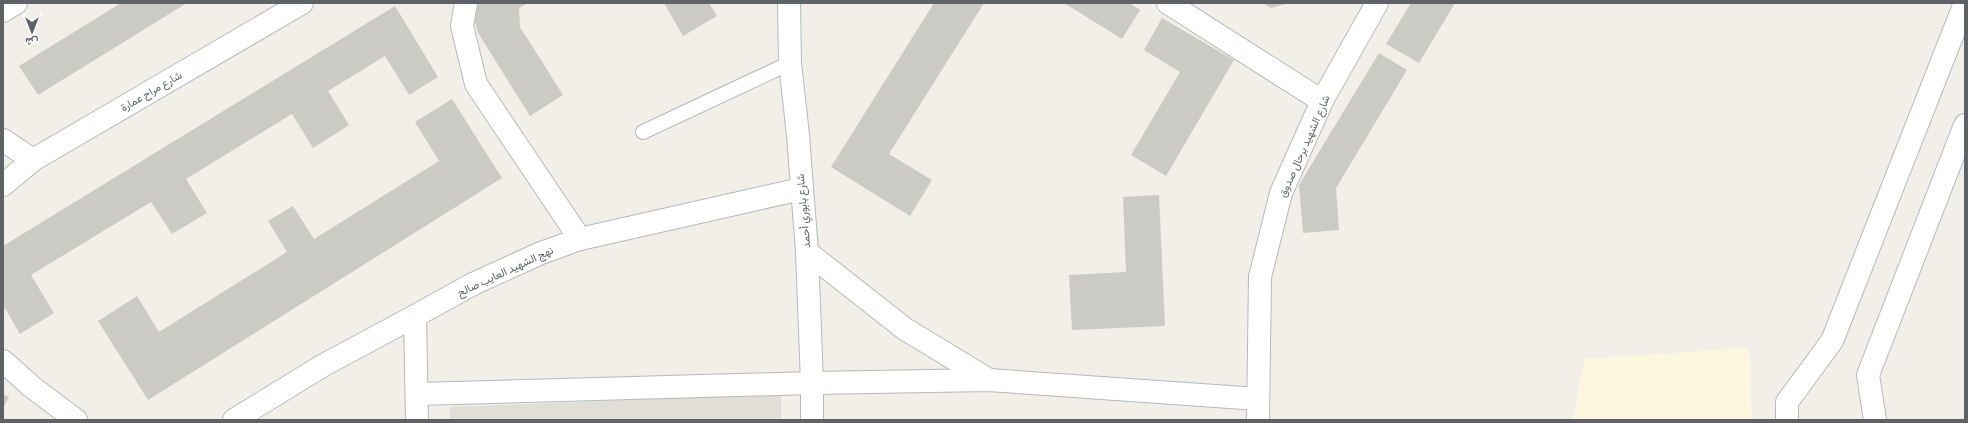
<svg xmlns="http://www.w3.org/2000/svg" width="1968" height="423" font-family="Manrope,Vazirmatn,sans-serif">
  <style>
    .commercial { fill: #fef7e0 }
    .education { fill: #e1ded6 }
    .building { fill: #cccac5 }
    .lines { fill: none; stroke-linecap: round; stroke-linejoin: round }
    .lane-casing { stroke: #b5b8bc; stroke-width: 16 }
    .street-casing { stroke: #b5b8bc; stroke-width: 24 }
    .lane { stroke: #fff; stroke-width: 14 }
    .street { stroke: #fff; stroke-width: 22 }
    .labels { text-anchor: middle; stroke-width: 3; stroke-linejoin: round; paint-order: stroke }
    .street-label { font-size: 11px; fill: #5f6368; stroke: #fff }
  </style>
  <rect width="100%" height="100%" fill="#f1efe8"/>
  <!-- commercial -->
  <polygon class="commercial" points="1749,348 1752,420 1572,420 1585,359"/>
  <!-- education -->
  <polygon class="education" points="781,394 781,420 450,420 450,407"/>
  <!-- building -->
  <g class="building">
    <polygon points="121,3 187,3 38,95 19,66"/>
    <polygon points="474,3 528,3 519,8 520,27 563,95 530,116 478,33 474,18"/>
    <polygon points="664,3 709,3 717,16 683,36"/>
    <polygon points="934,3 984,3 889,154 932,180 910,216 831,167"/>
    <polygon points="1064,3 1129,3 1140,10 1122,39"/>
    <polygon points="1263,3 1289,3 1271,8"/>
    <polygon points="1411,3 1455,3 1419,63 1386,44"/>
    <polygon points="395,6 438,77 409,95 385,56 328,91 349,125 313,148 292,114 186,179 207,213 172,234 151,202 31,275 54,313 20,334 3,305 3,246"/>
    <polygon points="1162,18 1234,60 1166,176 1131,155 1180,72 1144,50"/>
    <polygon points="1379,53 1407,70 1336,188 1339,230 1303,233 1299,185"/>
    <polygon points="452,99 502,178 148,400 98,321 137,296 159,332 287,252 268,221 293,206 314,239 439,161 415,122"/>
    <polygon points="1159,195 1165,326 1072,330 1069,275 1126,272 1123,197"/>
    <polygon points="3,394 9,397 3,408"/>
  </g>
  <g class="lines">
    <!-- lane casing -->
    <g class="lane-casing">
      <polyline id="lane" points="643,132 790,63"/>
    </g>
    <!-- street casing -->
    <g class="street-casing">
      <g id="street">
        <polyline points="466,3 462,26 476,84 580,239"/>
        <polyline points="789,3 790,63 798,135 807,252 812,383 812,420"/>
        <polyline points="1168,3 1322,101"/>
        <polyline points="3,11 16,3"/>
        <polyline points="3,140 33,160"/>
        <polyline points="3,185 33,160 302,3"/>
        <polyline points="807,252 905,329 989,380"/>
        <polyline points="415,316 417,420"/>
        <polyline points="3,361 32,387 76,420"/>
        <polyline points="418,394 812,383 989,380 1258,399"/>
        <polyline points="234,420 322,366 415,316 473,284 541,253 580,239 801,189"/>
        <polyline points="1258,420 1260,277 1281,193 1322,101 1377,3"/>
        <polyline points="1787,420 1787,402 1832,341 1965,3"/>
        <polyline points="1875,420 1868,375 1965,125"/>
      </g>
    </g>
    <!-- lane -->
    <use href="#lane" class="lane"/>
    <!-- street -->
    <use href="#street" class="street"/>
  </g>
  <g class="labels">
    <!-- street labels -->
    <g class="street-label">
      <text transform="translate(151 91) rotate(-30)" y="4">شارع مراح عمارة</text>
      <text transform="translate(1304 146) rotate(-66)" y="4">شارع الشهيد برحال صدوق</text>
      <text transform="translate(803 211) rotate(-95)" y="4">شارع بابوري أحمد</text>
      <text transform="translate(505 271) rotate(-25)" y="4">نهج الشهيد العايب صالح</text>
    </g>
  </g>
  <!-- border -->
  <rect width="1968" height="423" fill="none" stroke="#5f6368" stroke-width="8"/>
  <!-- north arrow -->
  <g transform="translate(32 32) rotate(180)" stroke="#ffffff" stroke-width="3" paint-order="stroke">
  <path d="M0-3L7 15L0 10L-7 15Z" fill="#5f6368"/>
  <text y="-6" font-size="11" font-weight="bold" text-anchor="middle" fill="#5f6368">ش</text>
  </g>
</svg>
